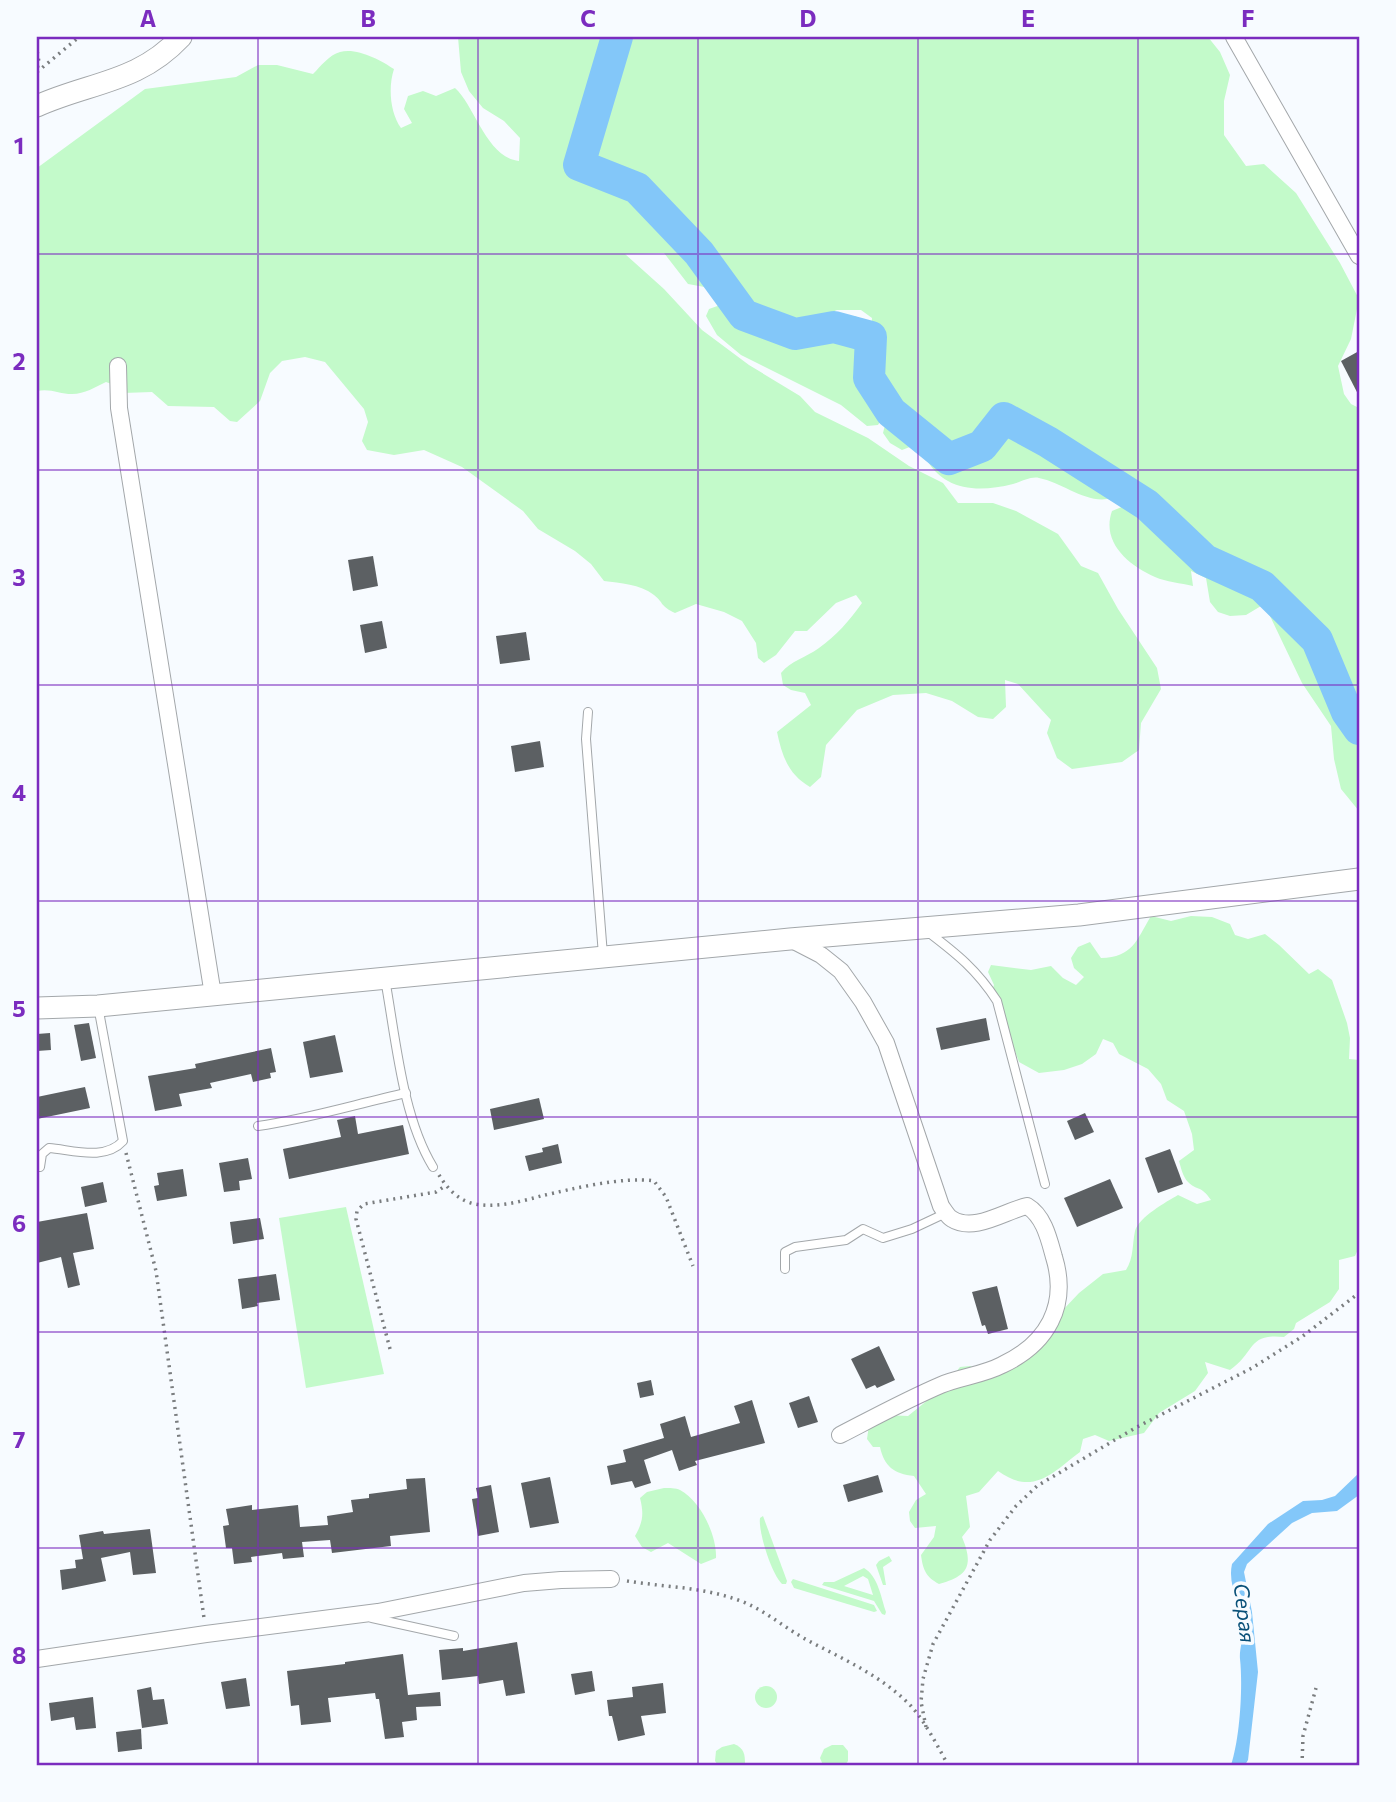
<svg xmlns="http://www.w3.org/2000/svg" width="1396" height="1802" font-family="Commissioner,sans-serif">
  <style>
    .green { fill: #c3faca; fill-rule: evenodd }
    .water { fill: #83c7f9 }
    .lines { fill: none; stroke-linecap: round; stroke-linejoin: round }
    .river { stroke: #83c7f9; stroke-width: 32 }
    .building { fill: #5c6063 }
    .service-casing { stroke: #a3a7aa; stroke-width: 10 }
    .minor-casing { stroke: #a3a7aa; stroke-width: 18 }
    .tertiary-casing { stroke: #a3a7aa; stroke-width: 23 }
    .path { stroke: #7a7d7f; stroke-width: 3.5; stroke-dasharray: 2 5; stroke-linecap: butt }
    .service { stroke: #fff; stroke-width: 8 }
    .minor { stroke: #fff; stroke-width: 16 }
    .tertiary { stroke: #fff; stroke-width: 21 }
    .grid { fill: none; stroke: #7b2cbf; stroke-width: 2; stroke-opacity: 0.55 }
    .labels { text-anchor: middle; stroke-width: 7; stroke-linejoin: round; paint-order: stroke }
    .water-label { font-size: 21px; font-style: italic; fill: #095078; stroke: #f7fbff }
    .neatline { fill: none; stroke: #7b2cbf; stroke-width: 2.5 }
    .grid-label { font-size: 23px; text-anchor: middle; font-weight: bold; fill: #7b2cbf }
  </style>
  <rect width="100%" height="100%" fill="#f7fbff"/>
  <!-- green -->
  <g class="green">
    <path d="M458,37H1208L1220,52L1230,75L1224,101V135L1246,166L1264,164L1296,193L1340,263L1359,299L1351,339L1338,366L1344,394L1351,404L1359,408V811L1341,789L1334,759L1331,726L1302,683L1270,616L1261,606L1246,615L1230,616L1218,612L1210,602L1206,578L1191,571L1193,586C1181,583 1166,582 1155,577C1128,565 1101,542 1112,511L1129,504L1121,494C1093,511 1066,483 1039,478C1031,476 1021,482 1013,484C977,493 942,491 924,455L929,451L915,445L902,450L890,443L883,433L885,425L891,424L884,415L878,425L867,426L841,405L741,355L717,335L706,316L709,309L723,304L710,288L688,284L664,253L625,254L664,289L702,330L749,365L800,396L815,412L868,438L909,466L943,483L958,503H993L1016,511L1058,534L1081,566L1098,573L1118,609L1157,668L1161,689L1141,723L1139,750L1122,762L1072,769L1057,758L1047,733L1051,720L1018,684L1005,680L1006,707L993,719L978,717L952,701L926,693L893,695L857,710L826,745L821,777L810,787C788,774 782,756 777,732L811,705L805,693L791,690L783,685L781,673C792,660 805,658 819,648C836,636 850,620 862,603L856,595L836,603L807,631H795L776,655L764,663L758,658L756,643L742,621L724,612L696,604L675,613C660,606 664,603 654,595C640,584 620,583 604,581L591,564L575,551L538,529L523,511L462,467L424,450L394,455L367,450L362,441L368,422L364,409L325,362L305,357L282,361L270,373L260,401L237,422L230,421L214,407L168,406L152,392L123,393L117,386L106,382C95,387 85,394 72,394C60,394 50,388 37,391V168L145,89L236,77L258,65H277L313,74C321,66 329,55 340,52C356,47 381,60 394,69C388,87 390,113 401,128L412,123L404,109L408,96L423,91L436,96L455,88C475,106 487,158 519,161L520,138L504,121L483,108L469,91L461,72ZM837,310H861L872,318L870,341L864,321L855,316L813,320Z"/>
    <path d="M1151,916L1171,921L1191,916L1212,917L1230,924L1235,935L1248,939L1265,934L1279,945L1309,974L1318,969L1332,980L1347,1023L1350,1038L1349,1059L1359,1060V1247L1355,1256L1339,1260V1289L1330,1302L1296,1323L1294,1329L1284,1337C1247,1333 1256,1352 1230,1370L1205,1362L1208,1373L1195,1391L1159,1413L1144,1433L1109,1441L1095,1435L1083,1439L1080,1452C1051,1474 1033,1496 998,1471L979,1492L966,1496L970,1527L962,1537C974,1566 968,1576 939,1584C926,1577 923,1570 921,1555L934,1537L936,1526L915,1528L910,1521L909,1512L916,1500L926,1494L914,1476C894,1474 884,1466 880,1447H873L867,1439L869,1425L886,1415L908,1416L944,1387L960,1367L970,1366L981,1370L1012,1364L1079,1293L1103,1274L1126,1270C1134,1257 1132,1245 1135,1231C1139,1217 1166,1202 1178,1195L1197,1204L1211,1200C1201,1185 1197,1191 1188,1182C1183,1177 1181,1168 1179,1161L1194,1150L1192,1134L1184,1111L1167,1100L1161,1084L1148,1069L1119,1054L1113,1043L1103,1039L1096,1054L1082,1064L1064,1070L1039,1073L1019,1062L1010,1038L1005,1015L990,996L994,985L988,972L991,965L1031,970L1051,966L1063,978L1076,985L1084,977L1074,968L1071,958L1078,947L1090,942L1101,958C1133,957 1136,941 1151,916Z"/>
    <polygon points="346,1207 384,1374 306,1388 279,1218"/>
    <path d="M664,1488C669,1488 676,1488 680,1490C701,1501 717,1536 716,1558L701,1564L668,1543L651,1552L642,1547L635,1536C643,1522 644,1514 640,1498L647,1492Z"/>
    <path d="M763,1516L787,1581L786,1584H782C772,1575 758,1532 760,1518Z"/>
    <polygon points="889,1556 892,1561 883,1567 886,1585 883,1585 876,1565 879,1561"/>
    <path d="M864,1568C878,1576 881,1597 886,1612L885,1615L882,1614L874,1601L822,1585L824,1582H834ZM863,1576L868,1579L873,1595L844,1586Z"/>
    <polygon points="793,1579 874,1605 877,1611 874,1612 794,1588 791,1582"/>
    <circle cx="766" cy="1697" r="11"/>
    <path d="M734,1744C744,1748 745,1754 745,1764L718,1765L715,1761L716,1751L722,1747Z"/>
    <polygon points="832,1745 843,1745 848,1751 848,1761 845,1765 823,1765 820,1758 824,1749"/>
  </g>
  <!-- water -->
  <path class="water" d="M1359,1473V1495L1337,1511L1312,1513L1292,1523L1247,1564L1244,1572L1252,1612L1258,1672L1248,1760L1245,1765H1231C1240,1738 1243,1686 1240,1659C1239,1649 1244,1637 1243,1627C1242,1604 1227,1587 1232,1564L1268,1524L1303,1501L1322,1500L1335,1496Z"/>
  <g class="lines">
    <!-- river -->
    <polyline class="river" points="617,37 579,165 637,188 699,253 744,315 795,334 834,327 871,337 869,378 891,412 949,459 982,446 1004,418 1048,442 1147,505 1205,560 1262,586 1317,640 1347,712 1359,729"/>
  </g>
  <!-- building -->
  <g class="building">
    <polygon points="1359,351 1359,396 1341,361"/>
    <polygon points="373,556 378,586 353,591 348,560"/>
    <polygon points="382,621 387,648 365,653 360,625"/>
    <polygon points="526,632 530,660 500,664 496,636"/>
    <polygon points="540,741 544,767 515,772 511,746"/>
    <polygon points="986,1018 990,1040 941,1050 936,1028"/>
    <polygon points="89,1023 96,1058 81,1061 74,1025"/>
    <polygon points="50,1033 51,1050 37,1051 37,1034"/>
    <polygon points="335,1035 343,1072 310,1078 303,1042"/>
    <polygon points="271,1048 276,1072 270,1073 271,1078 253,1082 251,1074 210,1083 212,1088 179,1094 182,1106 155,1111 148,1076 196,1068 195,1064"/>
    <polygon points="85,1087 90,1108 37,1119 37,1097"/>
    <polygon points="539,1098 544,1119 494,1130 490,1109"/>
    <polygon points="1085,1113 1094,1132 1075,1140 1067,1121"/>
    <polygon points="355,1116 358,1134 403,1125 409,1154 289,1179 283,1149 341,1137 337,1120"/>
    <polygon points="558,1144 562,1163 529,1171 525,1156 543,1152 542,1148"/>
    <polygon points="1170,1149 1183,1184 1158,1193 1145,1158"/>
    <polygon points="248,1158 252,1179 239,1181 240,1190 224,1192 219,1163"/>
    <polygon points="183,1169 187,1196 157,1201 154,1186 159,1185 157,1173"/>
    <polygon points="1110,1179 1123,1208 1077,1227 1064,1198"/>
    <polygon points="103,1182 107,1202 85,1207 81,1187"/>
    <polygon points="87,1213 94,1249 73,1253 80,1285 68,1288 61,1257 37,1263 37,1222"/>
    <polygon points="260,1218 264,1239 233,1244 230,1222"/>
    <polygon points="276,1274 280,1300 257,1303 258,1306 242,1309 238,1279"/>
    <polygon points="997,1286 1008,1329 988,1334 985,1325 982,1326 972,1292"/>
    <polygon points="879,1346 895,1380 877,1388 875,1385 866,1389 851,1359"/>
    <polygon points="651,1380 654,1395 640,1398 637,1383"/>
    <polygon points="809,1396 818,1422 798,1428 789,1403"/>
    <polygon points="752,1400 765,1443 695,1461 697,1465 679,1471 672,1450 644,1460 651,1483 635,1488 632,1481 611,1485 607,1466 626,1462 623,1450 664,1438 660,1424 685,1416 691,1437 740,1423 734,1406"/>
    <polygon points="878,1475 883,1492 848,1502 843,1485"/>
    <polygon points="550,1477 559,1523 530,1528 521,1483"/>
    <polygon points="425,1478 430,1532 390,1536 391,1546 332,1553 330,1540 302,1542 304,1557 283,1559 282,1553 251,1557 252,1562 234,1564 232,1548 226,1548 223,1526 229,1525 226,1509 252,1505 252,1510 298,1505 300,1527 328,1525 327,1516 353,1512 351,1500 369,1498 369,1494 407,1489 406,1479"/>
    <polygon points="491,1485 499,1532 478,1536 472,1499 478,1498 476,1488"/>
    <polygon points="150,1529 156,1573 133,1575 130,1552 101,1558 106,1581 62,1590 60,1570 76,1568 75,1560 83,1559 79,1535 103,1531 104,1534"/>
    <polygon points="517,1642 525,1693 506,1696 503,1680 479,1684 478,1676 442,1680 439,1650 463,1648 463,1651"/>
    <polygon points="403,1654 408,1695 440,1692 441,1706 416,1707 417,1720 402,1722 404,1737 385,1739 379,1699 376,1699 375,1693 328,1698 331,1722 301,1725 299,1705 291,1706 287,1671 345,1664 345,1662"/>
    <polygon points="592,1671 595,1691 575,1695 571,1674"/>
    <polygon points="246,1678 250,1706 226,1709 221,1682"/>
    <polygon points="663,1683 666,1713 641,1716 645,1735 618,1741 612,1716 609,1716 607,1700 633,1697 632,1687"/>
    <polygon points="151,1687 153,1700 164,1699 168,1724 142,1728 137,1690"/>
    <polygon points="93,1697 96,1728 76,1730 74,1717 51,1721 49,1703"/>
    <polygon points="141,1729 142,1749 118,1752 116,1732"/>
  </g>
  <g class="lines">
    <!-- service casing -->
    <g class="service-casing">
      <g id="service">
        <polyline points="588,712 586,739 603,955"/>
        <path d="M928,932C957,954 977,970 997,1001L1045,1184"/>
        <path d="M385,979C396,1039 402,1116 433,1167"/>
        <path d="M258,1126C308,1119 356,1104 406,1093"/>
        <path d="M40,1167L42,1154L49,1148C73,1150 105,1161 123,1141L98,1006"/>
        <polyline points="785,1269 785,1252 795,1247 846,1240 863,1229 883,1238 912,1229 946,1213"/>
        <polyline points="372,1618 454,1636"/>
      </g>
    </g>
    <!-- minor casing -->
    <g class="minor-casing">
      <g id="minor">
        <polyline points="1234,37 1359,256"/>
        <polyline points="118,366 119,408 213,995"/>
        <path d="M790,939L821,955L841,971L863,1002L886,1043L941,1206C944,1210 948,1217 952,1219C974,1233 1005,1211 1027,1206C1044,1216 1049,1239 1054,1257C1069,1306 1047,1344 1002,1365C983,1375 960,1377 941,1385C906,1400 873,1418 840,1435"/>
        <polyline points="37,1659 206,1634 378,1612 524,1583 561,1580 611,1579"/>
      </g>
    </g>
    <!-- tertiary casing -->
    <g class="tertiary-casing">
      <g id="tertiary">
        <path d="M37,106C90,82 138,83 181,37"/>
        <polyline points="37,1008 98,1006 790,939 1079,915 1359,879"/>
      </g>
    </g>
    <!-- path -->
    <g class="path">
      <polyline points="37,52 39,56 37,72"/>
      <polyline points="37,72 79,37"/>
      <polyline points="126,1153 156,1271 204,1618"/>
      <path d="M439,1175C446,1187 457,1199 471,1203C494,1209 519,1202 541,1196C571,1189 625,1176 654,1181L666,1197L693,1266"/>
      <polyline points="390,1349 356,1219 357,1211 364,1204 436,1192 445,1186"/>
      <path d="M627,1581C664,1587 702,1587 738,1600C764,1609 783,1627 807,1640C843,1659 882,1676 911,1706C926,1723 937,1745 948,1765"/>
      <polyline points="926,1727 921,1702 923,1679 933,1644 990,1540 1016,1506 1037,1486 1135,1428 1252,1368 1303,1336 1359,1293"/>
      <polyline points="1302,1765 1303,1736 1316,1688"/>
      <polyline points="1356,1765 1359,1763"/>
    </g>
    <!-- service -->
    <use href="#service" class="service"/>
    <!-- minor -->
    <use href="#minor" class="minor"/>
    <!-- tertiary -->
    <use href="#tertiary" class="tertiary"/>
  </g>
  <!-- grid -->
  <path class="grid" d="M258,37V1765M478,37V1765M698,37V1765M918,37V1765M1138,37V1765M37,254H1359M37,470H1359M37,685H1359M37,901H1359M37,1117H1359M37,1332H1359M37,1548H1359"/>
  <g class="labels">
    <!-- water labels -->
    <g class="water-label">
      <text transform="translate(1244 1613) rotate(83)" y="7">Серая</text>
    </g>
  </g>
  <!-- border -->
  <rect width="1396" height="1802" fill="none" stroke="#f7fbff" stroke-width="77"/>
  <rect x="38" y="38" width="1320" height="1726" class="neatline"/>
  <g class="grid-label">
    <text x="148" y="27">A</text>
    <text x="368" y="27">B</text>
    <text x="588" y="27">C</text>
    <text x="808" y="27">D</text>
    <text x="1028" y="27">E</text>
    <text x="1248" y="27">F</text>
    <text x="19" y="154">1</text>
    <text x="19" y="370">2</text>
    <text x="19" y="586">3</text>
    <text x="19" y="801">4</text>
    <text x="19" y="1017">5</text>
    <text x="19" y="1232">6</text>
    <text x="19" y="1448">7</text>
    <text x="19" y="1664">8</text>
  </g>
</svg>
